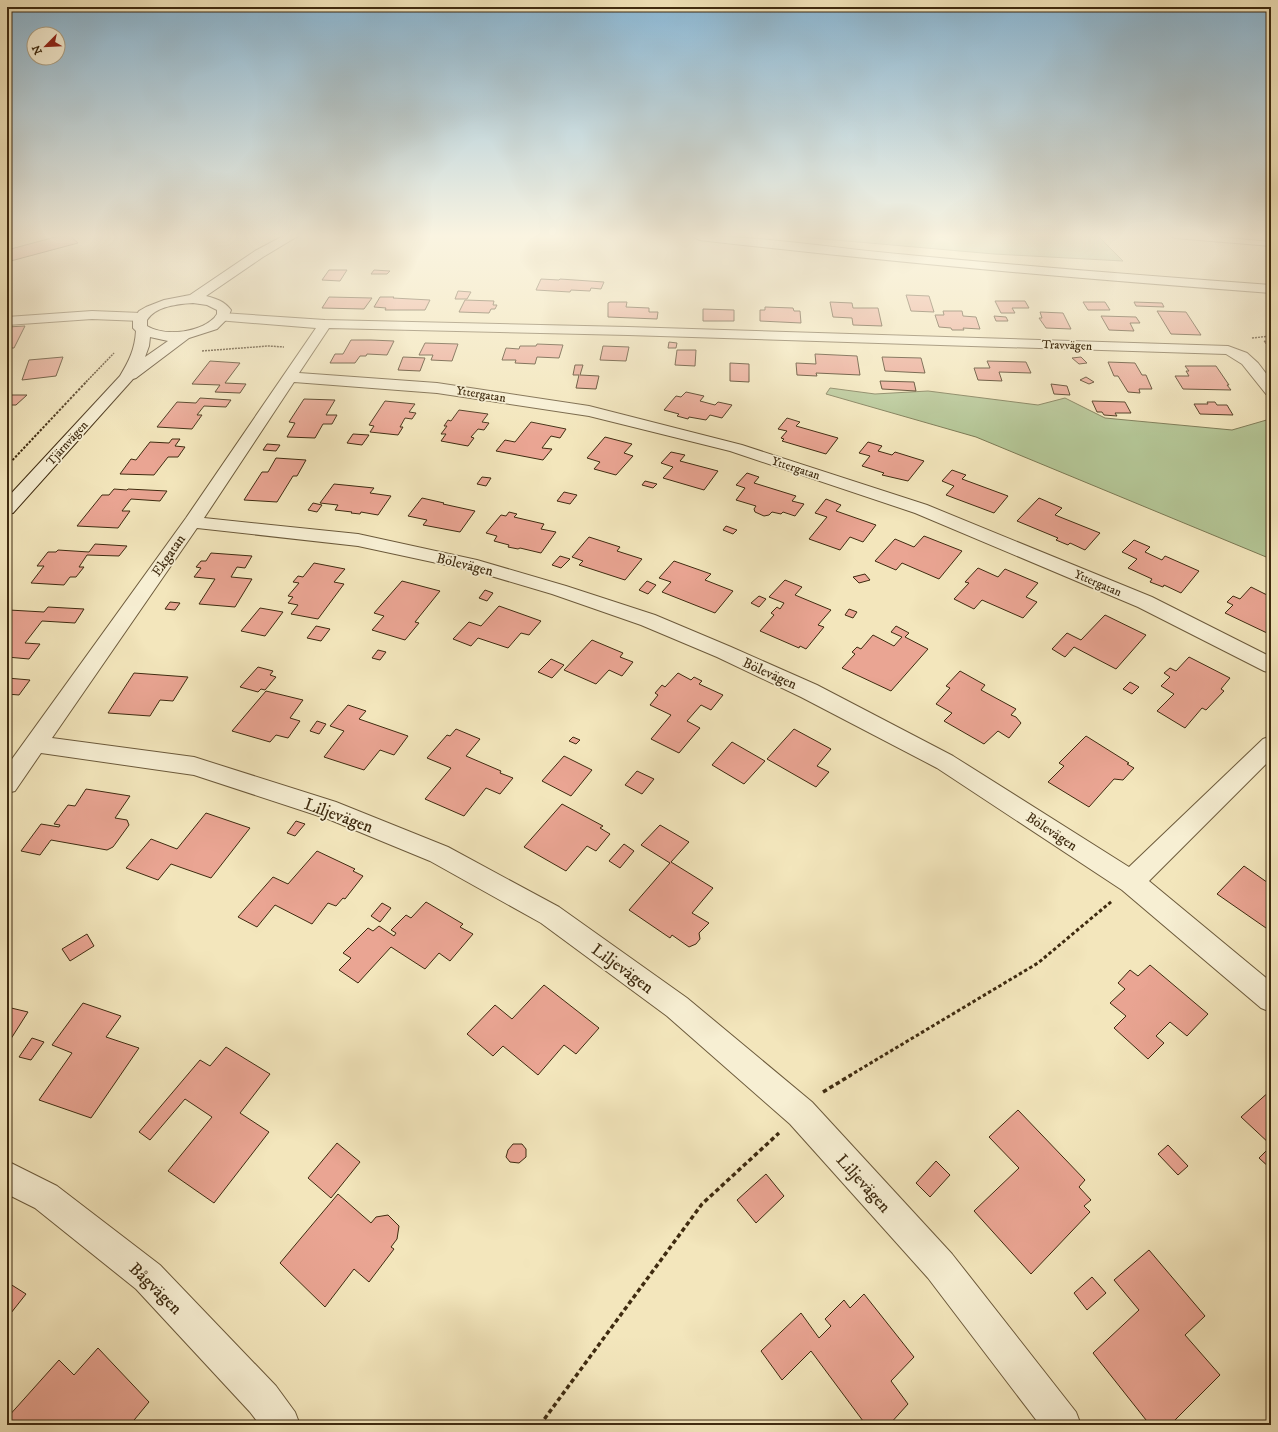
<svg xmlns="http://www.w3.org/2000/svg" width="1278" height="1432" font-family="'IM FELL DW Pica',serif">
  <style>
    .green { fill: #b4c696; stroke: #7a7853 }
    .building { fill: #eaa593; stroke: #3f2b10 }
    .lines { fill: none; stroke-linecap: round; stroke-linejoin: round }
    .lane-casing { stroke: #6c5a3b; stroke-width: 2 }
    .street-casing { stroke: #6c5a3b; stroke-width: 2 }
    .secondary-casing { stroke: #3f2b10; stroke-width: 2 }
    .path-far3 { stroke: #3f2b10; stroke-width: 1.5; stroke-dasharray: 2 1; stroke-linecap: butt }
    .path-far2 { stroke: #3f2b10; stroke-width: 2; stroke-dasharray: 2.5 1.5; stroke-linecap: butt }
    .path-far1 { stroke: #3f2b10; stroke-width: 3; stroke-dasharray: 3.5 2.5; stroke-linecap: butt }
    .path { stroke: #3f2b10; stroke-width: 3.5; stroke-dasharray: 4.5 3; stroke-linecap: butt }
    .lane { fill: #f7efd3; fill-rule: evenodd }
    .street { fill: #f7efd3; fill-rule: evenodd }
    .secondary { fill: #f7efd3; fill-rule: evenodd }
    .labels { text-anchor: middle; stroke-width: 3.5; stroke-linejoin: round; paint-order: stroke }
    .far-street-label { font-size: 12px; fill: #3f2b10; stroke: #f7efd3 }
    .street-label { font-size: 14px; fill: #3f2b10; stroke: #f7efd3 }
    .near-street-label { font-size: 17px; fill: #3f2b10; stroke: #f7efd3 }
  </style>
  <rect width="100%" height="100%" fill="#f3e6bc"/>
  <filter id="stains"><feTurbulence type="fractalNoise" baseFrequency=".005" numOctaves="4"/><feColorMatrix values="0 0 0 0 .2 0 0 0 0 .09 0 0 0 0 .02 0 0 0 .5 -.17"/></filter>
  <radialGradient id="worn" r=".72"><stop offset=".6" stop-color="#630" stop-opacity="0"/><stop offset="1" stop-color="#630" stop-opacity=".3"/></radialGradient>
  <!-- green -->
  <g class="green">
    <polygon points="790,236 1098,236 1123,261 994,254"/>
    <polygon points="830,388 875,394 928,391 1038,405 1065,398 1105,418 1232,430 1270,419 1271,559 976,437 826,394"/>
  </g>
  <!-- building -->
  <g class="building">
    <polygon points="59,236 70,236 78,243 7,262 7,250"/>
    <polygon points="329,270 347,270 340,281 322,280"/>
    <polygon points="374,270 390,271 387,274 371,274"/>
    <polygon points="541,279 559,280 560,279 604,282 601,289 591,288 590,291 571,290 570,292 536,290"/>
    <polygon points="458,291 471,292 467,299 455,299"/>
    <polygon points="906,295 929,296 934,312 911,311"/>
    <polygon points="329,297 372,298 364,309 322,308"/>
    <polygon points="380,297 394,297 393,298 430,300 425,310 385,310 386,308 374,307"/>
    <polygon points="465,300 494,301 493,305 497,305 495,309 491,309 489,313 459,312"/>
    <polygon points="995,301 1025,301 1029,308 1012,308 1015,313 1001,313"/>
    <polygon points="610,302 627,302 626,307 649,308 649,312 658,312 657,319 608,317 608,303"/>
    <polygon points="830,302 852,303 853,308 878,308 882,326 853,325 852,318 833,317"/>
    <polygon points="1083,302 1105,302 1110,310 1088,310"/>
    <polygon points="1134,302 1162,303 1164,307 1136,306"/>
    <polygon points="765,307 793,308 794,311 800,311 801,323 760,321 760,310 765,310"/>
    <polygon points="703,309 734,310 734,321 703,321"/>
    <polygon points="943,311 962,311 963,316 976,317 980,329 963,328 964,330 952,330 951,328 939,327 935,315 944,315"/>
    <polygon points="1157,311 1186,312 1201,335 1171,334"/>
    <polygon points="1040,312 1063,313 1071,329 1046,328 1039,318 1042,318"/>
    <polygon points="994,316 1006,317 1008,321 996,321"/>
    <polygon points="1101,316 1136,317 1140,323 1130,323 1134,331 1109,330"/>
    <polygon points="25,326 14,348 7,348 7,327"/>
    <polygon points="351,340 371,340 394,341 387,355 367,354 366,356 360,356 355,363 330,363 335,354 343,354"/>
    <polygon points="1264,341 1271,342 1271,355 1266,349 1270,349"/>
    <polygon points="669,342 677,343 676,348 668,348"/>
    <polygon points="425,343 458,344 452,361 431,360 433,355 419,355"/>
    <polygon points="537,344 563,345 559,358 537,357 535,364 515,363 516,360 502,360 506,348 519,349 520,346 536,346"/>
    <polygon points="603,346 629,347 626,361 600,360"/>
    <polygon points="677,350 696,350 695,366 675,365"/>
    <polygon points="815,354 857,356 860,375 816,373 817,376 797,375 796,363 816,364"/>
    <polygon points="63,357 56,376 22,380 29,360"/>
    <polygon points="403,357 425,358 420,371 398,370"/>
    <polygon points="882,357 921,358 925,373 885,371"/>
    <polygon points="1081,357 1087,363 1079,364 1072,358"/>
    <polygon points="210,361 240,363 225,383 246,384 240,393 215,392 220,385 192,384"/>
    <polygon points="987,361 1026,362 1031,373 999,372 1002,381 978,380 974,368 990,368"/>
    <polygon points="1108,362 1135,363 1142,375 1146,375 1152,389 1139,389 1140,393 1128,392 1118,376 1114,376"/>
    <polygon points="730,363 749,364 749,382 730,381"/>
    <polygon points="575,365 583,365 580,375 599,376 596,389 576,388 579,375 573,375"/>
    <polygon points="1185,366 1216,366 1229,385 1227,385 1231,390 1183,389 1175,376 1189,376 1186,371 1189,371"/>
    <polygon points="1086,377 1094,382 1089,384 1080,380"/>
    <polygon points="880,381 914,382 916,391 882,389"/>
    <polygon points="1051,384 1067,386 1070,395 1054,394"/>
    <polygon points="686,392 704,396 700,401 715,405 718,402 732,405 722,418 710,415 706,420 689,417 688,419 677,416 679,414 664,410 676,396 681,397"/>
    <polygon points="10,395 27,395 16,405 9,405 7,407 7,397"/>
    <polygon points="200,398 231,400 226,407 204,406 197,415 202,415 192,429 157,427 177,402 196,403"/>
    <polygon points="304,399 335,400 326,415 337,415 332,424 323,424 315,438 287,437 295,423 289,422"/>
    <polygon points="385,401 415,404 409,412 416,413 412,419 405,418 400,427 403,427 398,435 370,432 374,426 369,425"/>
    <polygon points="1092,401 1125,402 1131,413 1115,413 1117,416 1104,415 1102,412 1097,412"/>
    <polygon points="1207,402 1215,402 1217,405 1227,405 1233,415 1200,414 1194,404 1208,404"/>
    <polygon points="459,410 488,414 482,422 489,423 484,430 478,429 471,437 474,438 468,446 441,441 446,434 441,434 447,426 444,426 448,420 451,421"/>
    <polygon points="787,418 800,422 796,426 838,438 826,454 782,441 784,439 781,438 787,431 778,429"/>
    <polygon points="531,422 566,429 560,438 551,436 542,448 552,449 543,460 496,451 505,440 515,442"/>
    <polygon points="353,434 369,435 362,445 347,443"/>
    <polygon points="605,437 632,444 624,453 633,456 616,475 594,469 600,462 587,458"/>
    <polygon points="172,439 180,439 175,446 185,447 178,457 168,457 154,475 120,474 131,459 136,460 150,442 169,443"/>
    <polygon points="868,442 882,446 878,451 892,455 895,452 924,461 908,481 882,475 884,473 862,466 870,456 859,453"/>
    <polygon points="267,444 280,445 276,451 263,450"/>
    <polygon points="671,452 685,455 680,461 718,471 704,490 663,478 673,467 661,463"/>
    <polygon points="276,458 306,460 297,476 293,476 277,502 244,500 262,472 268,472"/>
    <polygon points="952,470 966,475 962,479 1008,496 994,513 946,495 954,486 942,481"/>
    <polygon points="747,473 759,477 754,483 796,496 792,501 804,504 795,516 783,512 781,514 772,512 769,515 764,516 755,512 754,509 756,506 736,500 745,488 736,485"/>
    <polygon points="482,477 491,478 486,486 477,484"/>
    <polygon points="645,481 657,484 653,488 642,485"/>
    <polygon points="334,484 374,488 370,493 391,496 378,515 361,512 360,514 351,513 352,512 335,510 338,505 320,503"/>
    <polygon points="114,489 127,490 128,489 167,491 160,501 131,499 122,511 130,511 118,528 77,526 102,495 109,495"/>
    <polygon points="564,492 577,495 570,504 557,501"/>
    <polygon points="422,498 444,503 443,504 475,511 460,532 423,525 427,520 408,516"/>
    <polygon points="1039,498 1062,508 1055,515 1100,533 1085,550 1070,543 1068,545 1056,540 1058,538 1017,521"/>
    <polygon points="826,499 841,505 836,511 876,525 863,542 850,537 840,550 809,539 827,517 815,513"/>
    <polygon points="313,503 322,505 317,512 308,510"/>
    <polygon points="509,512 517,514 514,517 544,524 541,529 556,532 541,553 520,548 518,549 508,547 509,545 494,541 497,536 486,533 501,515 506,516"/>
    <polygon points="726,526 737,530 733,534 723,530"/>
    <polygon points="924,536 962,551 939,579 902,563 896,570 875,561 895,539 914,547"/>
    <polygon points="589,537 620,547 617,551 642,559 625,580 579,565 583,561 572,557"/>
    <polygon points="1134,540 1150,547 1145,552 1162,560 1165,556 1199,571 1181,593 1164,585 1163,587 1150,582 1152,579 1128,568 1137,559 1122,552"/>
    <polygon points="95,544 127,546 119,556 87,555 79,567 84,567 76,577 70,577 64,585 31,583 44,566 37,566 48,552 56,552 58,550 89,552"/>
    <polygon points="211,553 252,556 245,568 237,567 231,577 252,579 235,607 199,604 215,579 194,577 201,568 196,567 201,561 206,561"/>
    <polygon points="560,556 570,559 561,568 552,565"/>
    <polygon points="674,561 711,574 705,580 733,591 715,613 662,592 671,582 659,578"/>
    <polygon points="314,563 345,569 334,582 344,584 318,619 291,614 298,605 288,603 293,597 288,596 299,583 293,582 298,576 303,577"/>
    <polygon points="978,568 998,577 1005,569 1038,583 1026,597 1037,602 1023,618 982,600 974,609 954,599 969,583 965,582"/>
    <polygon points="865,574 870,580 859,583 853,577"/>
    <polygon points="785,580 802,587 795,595 831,610 818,625 824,627 806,649 800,646 799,648 760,631 774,615 771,613 777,607 780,609 784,603 769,597"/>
    <polygon points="402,581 440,591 415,622 419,623 405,640 372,630 384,616 374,613"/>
    <polygon points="647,581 656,585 648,594 639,590"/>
    <polygon points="1251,587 1271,597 1271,629 1267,633 1225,613 1233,605 1227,602 1233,596 1240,599"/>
    <polygon points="485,590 493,593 487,601 479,598"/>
    <polygon points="759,596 766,599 759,607 751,603"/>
    <polygon points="170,602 180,603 175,610 165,609"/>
    <polygon points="499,606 541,621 529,635 521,633 508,648 478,638 471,646 453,639 469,622 481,626"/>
    <polygon points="48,607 84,609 75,623 42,621 25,643 40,644 29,659 7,657 7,613 9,610 44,612"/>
    <polygon points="260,608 283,612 265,636 241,631"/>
    <polygon points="849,609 857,612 853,618 845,615"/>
    <polygon points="1105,615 1146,635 1116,669 1074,647 1065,657 1052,649 1067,633 1081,640"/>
    <polygon points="316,626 330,629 321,641 307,638"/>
    <polygon points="896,626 909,633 905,637 928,649 891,691 842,668 855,654 852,652 857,647 861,649 873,635 894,646 902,637 891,632"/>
    <polygon points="592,640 623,653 620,657 633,662 622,676 609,670 596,684 564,670"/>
    <polygon points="378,650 386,652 380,660 372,658"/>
    <polygon points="1189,657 1230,678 1221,689 1224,691 1206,710 1202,708 1185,728 1157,711 1174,694 1161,686 1170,677 1164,673 1170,668 1176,671"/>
    <polygon points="551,659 564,665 552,678 538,672"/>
    <polygon points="258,667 273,671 270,675 276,677 265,690 261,689 258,692 240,687"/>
    <polygon points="960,671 985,685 981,690 1016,709 1011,715 1016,717 1021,723 1009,738 998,731 984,744 944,721 952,713 936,704 950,688 946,686"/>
    <polygon points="134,673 188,677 173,701 160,700 150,716 108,713"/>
    <polygon points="678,673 691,680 694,677 702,681 699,684 723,695 711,710 701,705 687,721 700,728 679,753 651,739 671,715 650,705 658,695 655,693 662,685 665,687"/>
    <polygon points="7,678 30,680 19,695 7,694"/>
    <polygon points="1130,682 1139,687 1132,694 1123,689"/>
    <polygon points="266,691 303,700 290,718 300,721 288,738 276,735 270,742 232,731"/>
    <polygon points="348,705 366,711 359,719 408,736 394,755 380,750 364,770 324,757 344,731 330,726"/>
    <polygon points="317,721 326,724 319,734 310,731"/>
    <polygon points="456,729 480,739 466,756 501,771 500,773 513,778 500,794 486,788 464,816 425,799 451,768 427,758 447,735 450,736"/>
    <polygon points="794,729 831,749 817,766 829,772 816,787 767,759"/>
    <polygon points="1086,736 1129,763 1127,764 1134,768 1123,780 1114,779 1089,807 1048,782 1064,766 1059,763"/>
    <polygon points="573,737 580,740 576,744 569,741"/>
    <polygon points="732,742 765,761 744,784 712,765"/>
    <polygon points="564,756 592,770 571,796 542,781"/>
    <polygon points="637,771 654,779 642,794 625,785"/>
    <polygon points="86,789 130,796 115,818 127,820 129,825 113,847 107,850 51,840 40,855 21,851 41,824 59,827 60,825 54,824 68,805 75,806"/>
    <polygon points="562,804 603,826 600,828 610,834 596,851 587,846 566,871 524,847"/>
    <polygon points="206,813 250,828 211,878 171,864 158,880 126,868 151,839 177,849"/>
    <polygon points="296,821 305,824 295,836 287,833"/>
    <polygon points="660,825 689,842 671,862 713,888 692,913 709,923 699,933 700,939 696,944 689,947 672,935 670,938 629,910 670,863 641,845"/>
    <polygon points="624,844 634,851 620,868 609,861"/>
    <polygon points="317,851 355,869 353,871 363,876 345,899 343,898 336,906 328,903 312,924 275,905 257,927 238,917 273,877 288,884"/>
    <polygon points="1244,866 1271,885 1271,922 1266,928 1217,894"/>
    <polygon points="426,902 463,924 460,927 473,934 450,961 439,953 425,969 391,947 358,983 339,970 351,958 343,953 368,928 373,931 379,926 394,936 396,933 391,930 406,915 411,918"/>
    <polygon points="382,903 391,908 380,922 371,916"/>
    <polygon points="87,934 94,946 70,961 62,949"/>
    <polygon points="1150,965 1208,1014 1187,1036 1170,1022 1156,1036 1164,1043 1148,1059 1114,1028 1126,1016 1110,1003 1125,989 1118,983 1130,970 1138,976"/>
    <polygon points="544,985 599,1028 576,1054 564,1045 538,1075 503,1046 493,1056 467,1034 495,1005 512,1019"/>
    <polygon points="83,1003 121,1016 106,1037 139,1048 91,1118 39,1100 72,1053 52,1045"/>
    <polygon points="7,1007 28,1012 7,1045"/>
    <polygon points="32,1038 44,1042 31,1060 19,1057"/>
    <polygon points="226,1047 270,1074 240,1113 269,1132 214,1203 168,1171 212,1117 185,1099 150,1140 139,1132 200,1060 210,1066"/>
    <polygon points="1271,1090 1271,1145 1241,1117"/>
    <polygon points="1018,1110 1085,1180 1079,1187 1091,1200 1084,1206 1090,1212 1031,1274 974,1211 1019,1168 989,1137"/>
    <polygon points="337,1143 360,1162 331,1198 308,1178"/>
    <polygon points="513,1144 522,1144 526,1149 526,1157 519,1163 510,1162 506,1157 508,1150"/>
    <polygon points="1168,1145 1188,1166 1178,1175 1158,1154"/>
    <polygon points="1271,1146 1271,1169 1259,1158"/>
    <polygon points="936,1161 950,1175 930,1197 916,1183"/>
    <polygon points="766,1174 784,1196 756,1223 737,1200"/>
    <polygon points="338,1194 371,1223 376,1217 388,1215 399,1226 397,1239 391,1247 394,1249 369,1282 354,1269 325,1307 280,1263"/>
    <polygon points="1149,1250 1205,1316 1185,1335 1220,1375 1170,1425 1150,1425 1093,1353 1139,1310 1114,1280"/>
    <polygon points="1092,1277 1106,1293 1087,1310 1074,1293"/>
    <polygon points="7,1282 26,1294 7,1318"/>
    <polygon points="864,1294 914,1357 891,1381 908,1404 889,1425 866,1425 811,1351 782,1380 761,1351 801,1313 819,1338 831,1326 825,1319 844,1300 850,1308"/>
    <polygon points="98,1348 149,1402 130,1425 7,1425 7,1418 59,1360 74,1375"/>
  </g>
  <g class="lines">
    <!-- lane casing -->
    <g class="lane-casing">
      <polygon id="lane" points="1171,236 1206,236 1271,242 1271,246 1175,238"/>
    </g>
    <!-- street casing -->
    <g class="street-casing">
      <g id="street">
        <path d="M693,236C762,236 830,248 898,254C1022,266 1146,276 1271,285V293C1080,279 889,262 699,240Z"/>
        <polygon points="92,311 141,313 146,314 148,317 146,320 141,321 92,319 7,325 7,317"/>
        <polygon points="222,313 325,320 628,327 1228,346 1247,353 1258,363 1271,380 1271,396 1266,394 1242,364 1226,354 628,335 329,328 299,373 437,383 589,406 742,445 927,505 1152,597 1271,657 1271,673 1264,671 1138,607 915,513 730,451 589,416 437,393 294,382 204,518 358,534 477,560 566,586 655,615 731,647 817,685 953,756 1129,867 1263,739 1271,736 1271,759 1149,881 1271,982 1271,1012 1261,1008 1122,890 937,768 801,697 717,657 641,625 552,594 474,571 358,546 197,528 52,738 194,757 336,802 448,847 559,907 687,998 812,1102 952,1254 1076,1412 1081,1425 1040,1425 928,1278 790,1124 667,1016 541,923 430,861 328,819 194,775 41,753 15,791 7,793 7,766 186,518 316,328 217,320 215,317 217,314"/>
        <polygon points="7,1161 57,1186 160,1265 276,1386 295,1412 300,1425 260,1425 250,1412 136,1289 35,1208 7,1194"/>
      </g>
    </g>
    <!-- secondary casing -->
    <g class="secondary-casing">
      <path id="secondary" d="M283,236H298L263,257L206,296C217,299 224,301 231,310L228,318L217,329L189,338L136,378L133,379L13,513L7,514V498L120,376C129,361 135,349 136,331L133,328V320L139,311L146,307L164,300L190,295L255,251ZM193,303L207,305L217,310V315C202,333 166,337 147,326V320C156,306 178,304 193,303ZM150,337L168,341L145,357L149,346Z"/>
    </g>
    <!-- path-far3 -->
    <g class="path-far3">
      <polyline points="1252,338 1271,336"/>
      <polyline points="202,351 268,346 284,347"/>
      <polyline points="86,382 114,353"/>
    </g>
    <!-- path-far2 -->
    <polyline class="path-far2" points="7,466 87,381"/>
    <!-- path-far1 -->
    <polyline class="path-far1" points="849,1076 1038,963 1112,901"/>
    <!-- path -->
    <g class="path">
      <polyline points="823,1092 851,1075"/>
      <polyline points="540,1425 702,1204 779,1133"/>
    </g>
    <!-- lane -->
    <use href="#lane" class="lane"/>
    <!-- street -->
    <use href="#street" class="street"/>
    <!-- secondary -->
    <use href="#secondary" class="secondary"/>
  </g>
  <!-- sky -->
  <linearGradient id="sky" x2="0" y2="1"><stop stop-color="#8ab8d6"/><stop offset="0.54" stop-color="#faf4e1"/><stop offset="1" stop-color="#faf4e1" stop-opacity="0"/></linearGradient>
  <rect width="1278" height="437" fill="url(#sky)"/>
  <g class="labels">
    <!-- far-street labels -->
    <g class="far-street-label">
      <text transform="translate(1067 345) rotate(2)" y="4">Travvägen</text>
      <text transform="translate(481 394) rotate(9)" y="4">Yttergatan</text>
      <text transform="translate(67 443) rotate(-48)" y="4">Tjärnvägen</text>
      <text transform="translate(796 468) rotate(18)" y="4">Yttergatan</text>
      <text transform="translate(1098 583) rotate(23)" y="4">Yttergatan</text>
    </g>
    <!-- street labels -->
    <g class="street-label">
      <text transform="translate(168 555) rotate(-55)" y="5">Ekgatan</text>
      <text transform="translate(465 564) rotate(14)" y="5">Bölevägen</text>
      <text transform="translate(770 673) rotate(24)" y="5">Bölevägen</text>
      <text transform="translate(1052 831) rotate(33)" y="5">Bölevägen</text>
    </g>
    <!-- near-street labels -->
    <g class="near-street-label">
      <text transform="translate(339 815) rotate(20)" y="6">Liljevägen</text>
      <text transform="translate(623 968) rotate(36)" y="6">Liljevägen</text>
      <text transform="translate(864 1183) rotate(48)" y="6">Liljevägen</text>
      <text transform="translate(156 1288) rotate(44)" y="6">Bågvägen</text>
    </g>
  </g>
  <!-- margin -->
  <rect width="1278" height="1432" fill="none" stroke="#f3e6bc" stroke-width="24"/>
  <rect x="8" y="8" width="1262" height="1416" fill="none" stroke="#3f2b10" stroke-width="2"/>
  <rect x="12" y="12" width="1254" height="1408" fill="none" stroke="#3f2b10"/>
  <!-- north arrow -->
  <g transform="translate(46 46) rotate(246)"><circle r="19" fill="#f7efd3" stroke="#ada185"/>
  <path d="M0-3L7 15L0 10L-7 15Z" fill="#8f2418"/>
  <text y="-6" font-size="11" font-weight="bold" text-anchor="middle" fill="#3f2b10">N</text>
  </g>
  <rect width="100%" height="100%" filter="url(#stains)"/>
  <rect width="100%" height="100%" fill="url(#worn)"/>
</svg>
